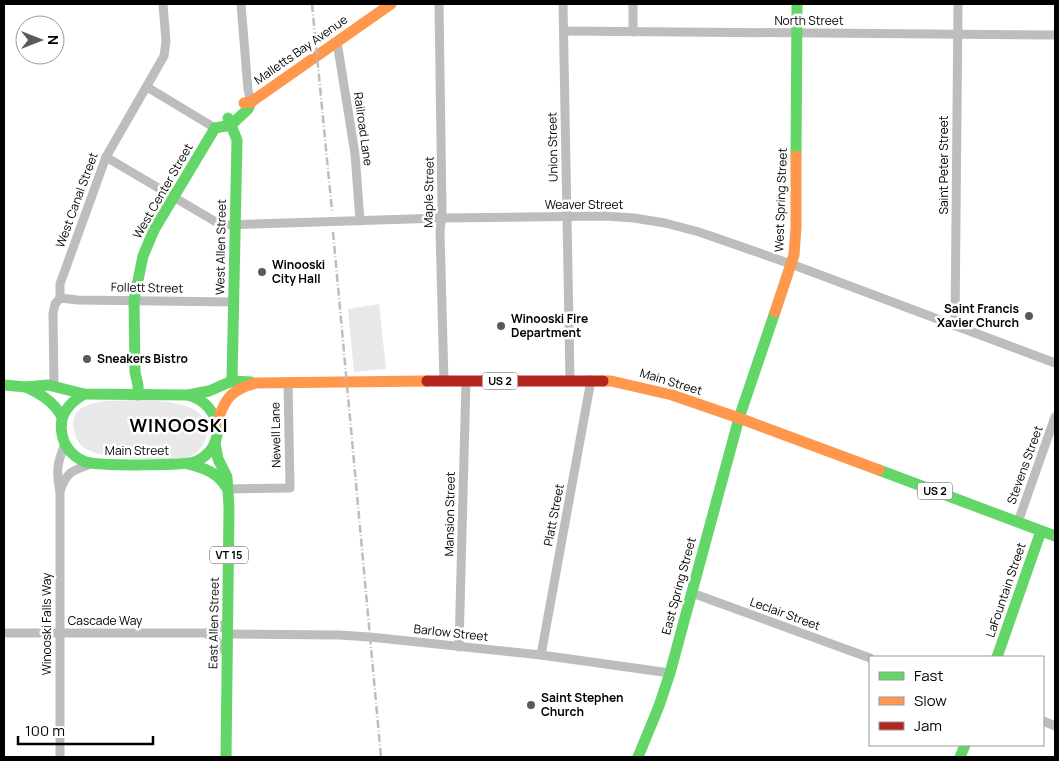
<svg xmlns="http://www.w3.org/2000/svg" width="1059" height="761" font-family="Manrope,sans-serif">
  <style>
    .green { fill: #e8e8e8 }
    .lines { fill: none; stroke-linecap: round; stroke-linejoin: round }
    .street { stroke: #bdbdbd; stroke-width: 9 }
    .fast { stroke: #63d668; stroke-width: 11 }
    .slow { stroke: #ff974d; stroke-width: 11 }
    .jam { stroke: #b3261e; stroke-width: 11 }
    .rail { stroke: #bdbdbd; stroke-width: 2.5; stroke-dasharray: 8 2.5 1 2.5; stroke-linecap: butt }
    .poi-dot { fill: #595959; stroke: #fff; stroke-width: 2 }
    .labels { text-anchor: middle; stroke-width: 5; stroke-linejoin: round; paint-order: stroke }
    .shield { fill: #fff; stroke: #4c4c4c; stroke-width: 1 }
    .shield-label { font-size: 11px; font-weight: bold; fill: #000 }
    .street-label { font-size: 12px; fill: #000; stroke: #fff }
    .poi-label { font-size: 12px; font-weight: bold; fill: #000; stroke: #fff; text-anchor: start }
    .district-label { font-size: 18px; font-weight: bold; letter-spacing: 1px; fill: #000; stroke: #fff }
  </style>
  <rect width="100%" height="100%" fill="#fff"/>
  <!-- green -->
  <g class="green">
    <polygon points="379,304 386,369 354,372 348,309"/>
    <path d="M105,401C129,401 204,393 207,428C208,439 201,451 191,456C178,462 106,459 93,452C88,450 83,448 80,444C74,437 70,419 77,412C83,405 96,402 105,401Z"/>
  </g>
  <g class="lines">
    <!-- street -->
    <g class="street">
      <polyline points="241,4 248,90 251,102"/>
      <polyline points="439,4 442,210 440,232 444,382"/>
      <polyline points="563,4 570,380"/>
      <polyline points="633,4 633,32"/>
      <polyline points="564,31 1055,35"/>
      <polyline points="337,42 355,154 360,221"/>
      <polyline points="147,87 215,128"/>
      <polyline points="106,157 221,225 441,218 604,216 634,218 665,223 699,232 791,264 1055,363"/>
      <polyline points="60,298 78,300 234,302"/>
      <polyline points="955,326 958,4"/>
      <polyline points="54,386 53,314 55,304 60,298 60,284 106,157 164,56 166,41 163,4"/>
      <polyline points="227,489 290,488 288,382"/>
      <path d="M60,491C67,471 72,471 91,464"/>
      <polyline points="1018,522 1055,417"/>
      <polyline points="692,593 870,658"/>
      <polyline points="4,633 206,633 218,629 228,621"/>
      <polyline points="206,633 217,641 227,654"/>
      <polyline points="228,634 339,635 370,637 541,655 670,673"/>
      <polyline points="459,647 466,381"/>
      <polyline points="541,655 591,380"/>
      <polyline points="1043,721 1055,726"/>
      <path d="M60,757V492C56,471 57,463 65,444"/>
    </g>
    <!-- fast -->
    <g class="fast">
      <polyline points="228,118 237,140 232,381"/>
      <polyline points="796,156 797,4"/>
      <polyline points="4,385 26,387 48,385 84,394 188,395 209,391 232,381 251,382"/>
      <path d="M26,387C41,394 54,402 62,417"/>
      <path d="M84,394C69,403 58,415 62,434C64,447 74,458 86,462C99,466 186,466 197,461C229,445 221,404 188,395"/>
      <polyline points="138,395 138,385 135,372 134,300 143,256 154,230 215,128 231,125 248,109 251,102"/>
      <polyline points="215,443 218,459 227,477 229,508 226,757"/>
      <path d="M188,464C204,468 217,472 226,487"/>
      <polyline points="879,470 1055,536"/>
      <polyline points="997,657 1041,531"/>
      <polyline points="638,757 659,706 670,673 739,418 775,312"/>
      <polyline points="960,757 965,745"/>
    </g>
    <!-- slow -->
    <g class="slow">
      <polyline points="244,103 251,102 391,4"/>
      <polyline points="775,312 794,255 796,227 796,156"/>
      <polyline points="603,381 611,381 672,395 739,418 879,470"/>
      <path d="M217,422C225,399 231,389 256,383L427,381"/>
    </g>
    <!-- jam -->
    <polyline class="jam" points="427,381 603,381"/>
    <!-- rail -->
    <g class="rail">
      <polyline points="312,4 332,211"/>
      <polyline points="333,232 381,757"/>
    </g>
  </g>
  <!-- markers -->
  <g class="poi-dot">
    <circle cx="262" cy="272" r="5"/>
    <circle cx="1029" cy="316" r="5"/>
    <circle cx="501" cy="326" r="5"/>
    <circle cx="87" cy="359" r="5"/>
    <circle cx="531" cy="705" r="5"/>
  </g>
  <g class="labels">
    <!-- shield labels -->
    <g class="shield">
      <rect x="482.5" y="372.5" width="35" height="17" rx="4"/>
      <rect x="917.5" y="482.5" width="35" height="17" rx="4"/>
      <rect x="210" y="546.5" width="38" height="17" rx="4"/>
    </g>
    <g class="shield-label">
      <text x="500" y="385">US 2</text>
      <text x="935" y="495">US 2</text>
      <text x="229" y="559">VT 15</text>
    </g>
    <!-- street labels -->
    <g class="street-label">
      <text x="809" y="25">North Street</text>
      <text transform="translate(301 50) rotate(-35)" y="4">Malletts Bay Avenue</text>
      <text transform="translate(363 129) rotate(82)" y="4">Railroad Lane</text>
      <text transform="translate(553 147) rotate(-91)" y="4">Union Street</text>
      <text transform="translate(944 165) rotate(-90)" y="4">Saint Peter Street</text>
      <text transform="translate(163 191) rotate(-60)" y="4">West Center Street</text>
      <text transform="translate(429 192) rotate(-89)" y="4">Maple Street</text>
      <text transform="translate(77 200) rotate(-70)" y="4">West Canal Street</text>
      <text transform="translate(781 200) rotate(-88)" y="4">West Spring Street</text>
      <text x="584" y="209">Weaver Street</text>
      <text transform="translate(221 247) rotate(-89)" y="4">West Allen Street</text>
      <text transform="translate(147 288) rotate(1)" y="4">Follett Street</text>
      <text transform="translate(671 382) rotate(17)" y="4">Main Street</text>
      <text transform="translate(276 435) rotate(-91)" y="4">Newell Lane</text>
      <text x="137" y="455">Main Street</text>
      <text transform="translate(1025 465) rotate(-70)" y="4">Stevens Street</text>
      <text transform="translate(450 514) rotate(-89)" y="4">Mansion Street</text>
      <text transform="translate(554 515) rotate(-79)" y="4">Platt Street</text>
      <text transform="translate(679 586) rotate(-75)" y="4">East Spring Street</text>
      <text transform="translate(1006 590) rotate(-71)" y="4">LaFountain Street</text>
      <text transform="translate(785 614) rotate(20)" y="4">Leclair Street</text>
      <text x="105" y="625">Cascade Way</text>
      <text transform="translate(214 623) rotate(-89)" y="4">East Allen Street</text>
      <text transform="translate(47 624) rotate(-90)" y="4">Winooski Falls Way</text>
      <text transform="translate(451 633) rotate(6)" y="4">Barlow Street</text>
    </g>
    <!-- poi labels -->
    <g class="poi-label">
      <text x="272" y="269">Winooski<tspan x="272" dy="14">City Hall</tspan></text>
      <text x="1019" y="313" text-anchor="end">Saint Francis<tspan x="1019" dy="14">Xavier Church</tspan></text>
      <text x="511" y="323">Winooski Fire<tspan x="511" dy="14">Department</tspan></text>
      <text x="97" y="363">Sneakers Bistro</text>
      <text x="541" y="702">Saint Stephen<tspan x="541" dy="14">Church</tspan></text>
    </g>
    <!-- district labels -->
    <g class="district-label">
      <text x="179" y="432">WINOOSKI</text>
    </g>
  </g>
  <!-- border -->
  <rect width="1059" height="761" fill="none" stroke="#000000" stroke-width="10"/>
  <!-- legend -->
  <rect x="869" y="656" width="175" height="90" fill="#ffffff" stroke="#999999"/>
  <rect x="879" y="672" width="25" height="8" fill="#63d668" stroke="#999999"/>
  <text x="914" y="681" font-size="15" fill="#000000">Fast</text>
  <rect x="879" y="697" width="25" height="8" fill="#ff974d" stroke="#999999"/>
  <text x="914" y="706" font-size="15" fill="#000000">Slow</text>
  <rect x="879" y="722" width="25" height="8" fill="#b3261e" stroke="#999999"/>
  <text x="914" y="731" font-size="15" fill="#000000">Jam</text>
  <!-- north arrow -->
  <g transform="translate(40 40) rotate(90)"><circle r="24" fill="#ffffff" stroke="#999999"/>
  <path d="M0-4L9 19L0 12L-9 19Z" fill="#595959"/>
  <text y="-8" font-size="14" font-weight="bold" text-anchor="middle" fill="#000000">N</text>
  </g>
  <!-- scale -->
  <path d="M18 736v8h135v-8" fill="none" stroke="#000000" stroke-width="2.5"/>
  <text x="25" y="736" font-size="15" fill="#000000" stroke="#ffffff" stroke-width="4" paint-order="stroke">100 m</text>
</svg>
